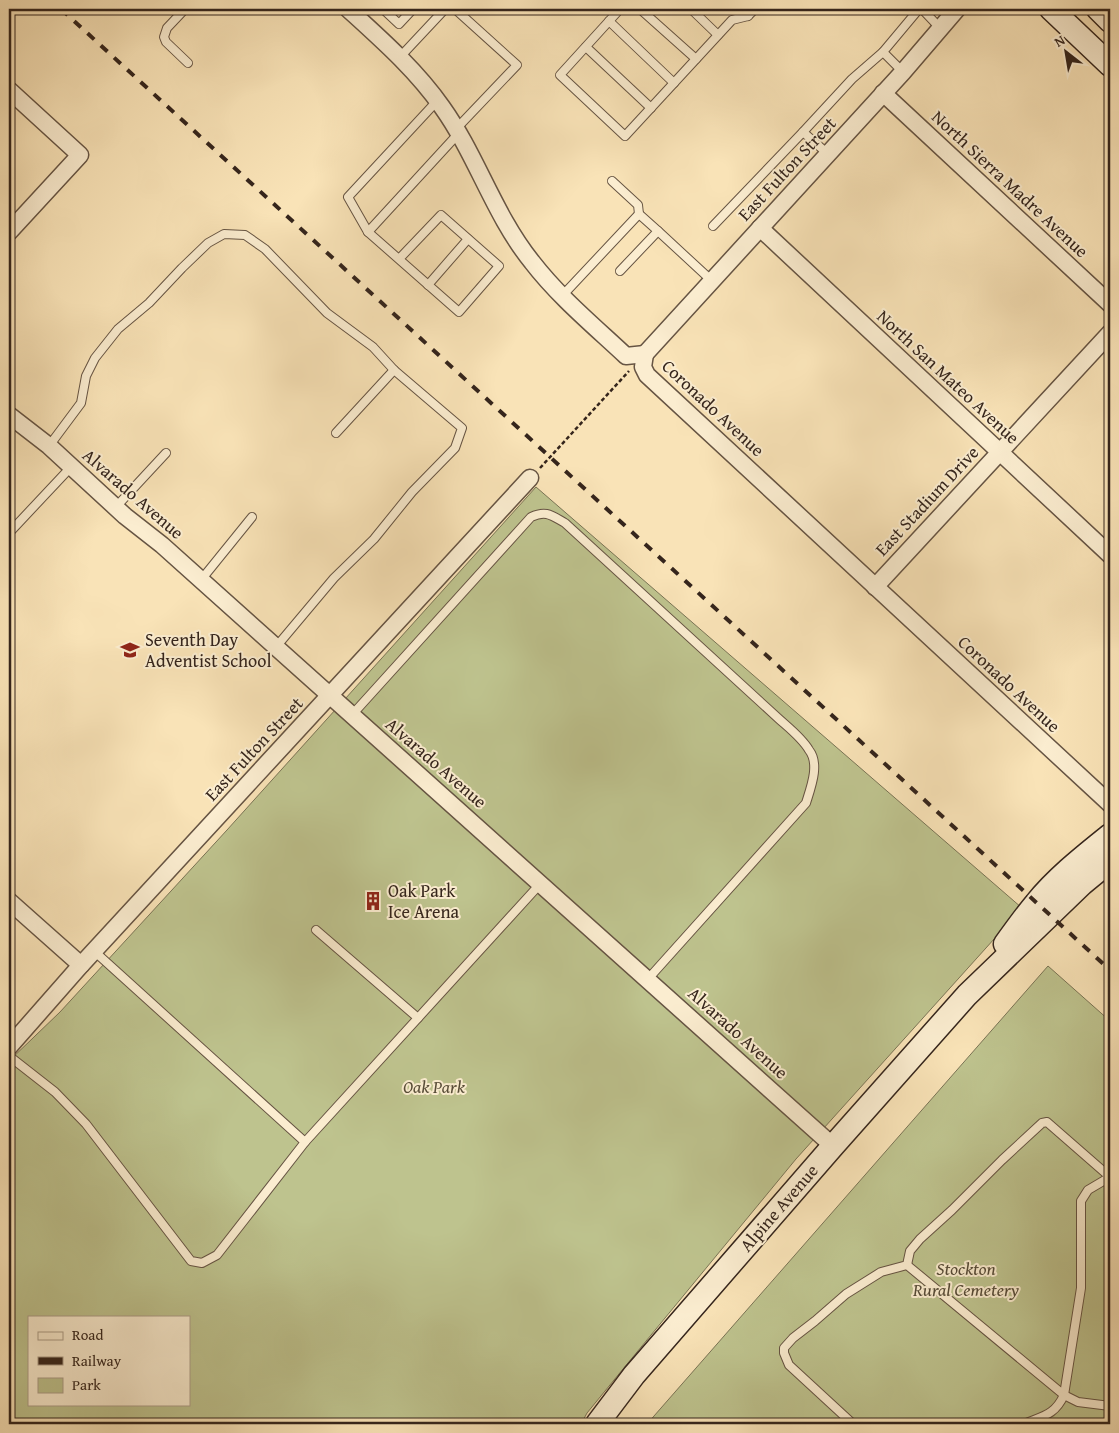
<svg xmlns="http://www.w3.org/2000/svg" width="1119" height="1433" font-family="'Gentium Book Plus',serif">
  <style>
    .green { fill: #bec38e; stroke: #7a7455; fill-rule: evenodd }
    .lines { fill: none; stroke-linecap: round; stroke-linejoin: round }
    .lane-casing { stroke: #665443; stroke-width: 10 }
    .street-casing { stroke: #665443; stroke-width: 19 }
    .secondary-casing { stroke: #35251c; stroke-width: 25 }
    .path { stroke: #35251c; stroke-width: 2.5; stroke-dasharray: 4 2.5; stroke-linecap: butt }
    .lane { stroke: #fbedd0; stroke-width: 8 }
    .street { stroke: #fbedd0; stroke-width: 16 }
    .secondary { stroke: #fbedd0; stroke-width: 22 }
    .rail { stroke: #35251c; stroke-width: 4; stroke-dasharray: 9 9; stroke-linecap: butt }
    .labels { text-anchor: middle; stroke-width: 4; stroke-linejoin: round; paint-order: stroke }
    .street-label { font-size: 18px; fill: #35251c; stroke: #fbedd0 }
    .poi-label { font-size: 18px; fill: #35251c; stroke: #fbedd0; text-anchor: start }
    .park-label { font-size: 18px; font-style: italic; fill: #574c38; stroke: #fbedd0 }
  </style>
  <rect width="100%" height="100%" fill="#f9e3b7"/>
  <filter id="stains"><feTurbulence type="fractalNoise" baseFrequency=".004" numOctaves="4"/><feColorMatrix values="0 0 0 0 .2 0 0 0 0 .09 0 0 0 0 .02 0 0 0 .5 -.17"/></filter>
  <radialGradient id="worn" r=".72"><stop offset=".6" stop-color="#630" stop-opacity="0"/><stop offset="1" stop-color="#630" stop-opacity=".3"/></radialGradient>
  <!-- green -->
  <g class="green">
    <path d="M536,487L1022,908L796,1159L623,1369L587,1413L581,1424H9V1061L60,1012L227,830ZM29,1317H189V1404H29Z"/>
    <polygon points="1048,966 1110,1021 1110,1424 647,1424"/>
  </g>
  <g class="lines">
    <!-- lane casing -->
    <g class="lane-casing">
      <g id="lane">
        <polyline points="185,9 167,28 164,37 166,42 188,63"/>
        <polyline points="383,9 399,24 413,9"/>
        <polyline points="455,9 517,65 456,129"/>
        <polyline points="620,9 560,75 625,136 732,20 748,16"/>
        <polyline points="640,9 696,59"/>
        <polyline points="691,9 718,35"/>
        <polyline points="740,9 748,16 755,9"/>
        <polyline points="922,9 940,28"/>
        <polyline points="609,21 674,83"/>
        <polyline points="586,47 651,108"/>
        <polyline points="400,57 445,9"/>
        <polyline points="903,72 883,52 919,9"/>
        <polyline points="828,154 803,132 852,79 883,52"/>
        <polyline points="612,181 638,205 639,214"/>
        <polyline points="713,226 803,132"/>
        <polyline points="658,231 711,280"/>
        <polyline points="368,232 458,134"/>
        <polyline points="399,259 441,215 499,266 459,312 368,232 348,197 437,101"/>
        <polyline points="428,285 468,239"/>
        <polyline points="562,296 639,214 658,231 620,271"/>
        <polyline points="336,433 394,370"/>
        <polyline points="49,446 81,403 86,376 95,358 118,329 149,303 182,268 208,243 224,234 245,235 265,249 327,313 373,347 394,370 462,428 455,448 412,492 374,539 334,578 276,647"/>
        <polyline points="115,508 166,453"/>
        <polyline points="9,533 71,467"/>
        <polyline points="201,580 252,517"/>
        <path d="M351,716L531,517C546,510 551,515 565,523L779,719C789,728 802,738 809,750C820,764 811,787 806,803L648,979"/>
        <polyline points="316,930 418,1018"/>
        <polyline points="94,951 305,1142 541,883"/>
        <polyline points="9,1056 55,1092 86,1124 191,1261 202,1263 217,1255 305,1142"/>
        <polyline points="907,1265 1064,1395 1078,1402 1110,1406"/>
        <polyline points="853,1424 789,1365 784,1353 784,1348 793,1338 815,1321 846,1294 881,1272 907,1265 910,1251 920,1239 952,1210 1002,1160 1042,1123 1047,1122 1110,1177"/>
        <path d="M1024,1424C1043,1416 1055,1415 1064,1395L1081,1288V1201L1088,1190L1110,1177"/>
      </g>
    </g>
    <!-- street casing -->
    <g class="street-casing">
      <g id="street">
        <path d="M348,9C382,40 416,70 442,107C477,156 494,215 532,262C559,297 594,326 626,356L645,354"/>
        <polyline points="9,90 80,155 9,232"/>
        <polyline points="883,93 1110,304"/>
        <polyline points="760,228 1110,555"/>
        <polyline points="645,354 643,367 647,375 1110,804"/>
        <polyline points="645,354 903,72 957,9"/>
        <polyline points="9,415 49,446 125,516 162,545 833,1146"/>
        <polyline points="875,587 1110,333"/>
        <polyline points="9,901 81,965"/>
        <polyline points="9,1047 81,965 530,478"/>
      </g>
    </g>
    <!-- secondary casing -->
    <g class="secondary-casing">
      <g id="secondary">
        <polyline points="1051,9 1110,65"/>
        <polyline points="1098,9 1110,21"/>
        <path d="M1005,944C1015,930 1025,916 1036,903C1057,877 1084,856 1110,835"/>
        <polyline points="597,1424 634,1375 833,1146 967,995 1082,884 1110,861"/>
      </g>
    </g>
    <!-- path -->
    <polyline class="path" points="540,468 629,371"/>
    <!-- lane -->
    <use href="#lane" class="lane"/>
    <!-- street -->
    <use href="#street" class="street"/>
    <!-- secondary -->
    <use href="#secondary" class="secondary"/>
    <!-- rail -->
    <polyline class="rail" points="61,9 1110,970"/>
  </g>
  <!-- icons -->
  <defs>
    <g id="school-bare" transform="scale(1.5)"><path d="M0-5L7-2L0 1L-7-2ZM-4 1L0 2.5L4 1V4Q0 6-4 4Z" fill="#8f2418" stroke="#fbedd0" stroke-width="2.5" paint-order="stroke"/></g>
    <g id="building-bare" transform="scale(1.5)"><path d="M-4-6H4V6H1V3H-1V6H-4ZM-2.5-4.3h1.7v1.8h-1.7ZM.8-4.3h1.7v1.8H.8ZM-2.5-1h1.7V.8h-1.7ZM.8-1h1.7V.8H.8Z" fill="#8f2418" stroke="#fbedd0" stroke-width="2.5" paint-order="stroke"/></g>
  </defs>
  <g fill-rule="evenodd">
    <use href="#school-bare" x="130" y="650"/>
    <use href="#building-bare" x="373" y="901"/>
  </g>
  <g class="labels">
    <!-- street labels -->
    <g class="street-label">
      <text transform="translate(787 169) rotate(-47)" y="6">East Fulton Street</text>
      <text transform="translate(1010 184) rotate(43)" y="6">North Sierra Madre Avenue</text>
      <text transform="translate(948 377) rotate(43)" y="6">North San Mateo Avenue</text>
      <text transform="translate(713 408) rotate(43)" y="6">Coronado Avenue</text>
      <text transform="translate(133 494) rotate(41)" y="6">Alvarado Avenue</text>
      <text transform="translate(927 501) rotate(-47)" y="6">East Stadium Drive</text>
      <text transform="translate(1009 684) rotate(43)" y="6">Coronado Avenue</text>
      <text transform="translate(254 749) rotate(-47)" y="6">East Fulton Street</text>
      <text transform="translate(436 763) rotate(41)" y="6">Alvarado Avenue</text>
      <text transform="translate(738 1033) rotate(42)" y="6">Alvarado Avenue</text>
      <text transform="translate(779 1208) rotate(-49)" y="6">Alpine Avenue</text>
    </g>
    <!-- poi labels -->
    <g class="poi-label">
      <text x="145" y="646">Seventh Day<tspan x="145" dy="21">Adventist School</tspan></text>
      <text x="388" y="897">Oak Park<tspan x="388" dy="21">Ice Arena</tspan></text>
    </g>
    <!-- park labels -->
    <g class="park-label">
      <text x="434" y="1093">Oak Park</text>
      <text x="966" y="1275">Stockton<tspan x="966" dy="21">Rural Cemetery</tspan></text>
    </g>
  </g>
  <!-- margin -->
  <rect width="1119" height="1433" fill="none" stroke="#f9e3b7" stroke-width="30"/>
  <rect x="10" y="10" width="1099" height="1413" fill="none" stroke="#35251c" stroke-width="2.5"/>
  <rect x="15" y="15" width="1089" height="1403" fill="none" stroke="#35251c"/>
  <!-- legend -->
  <rect x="28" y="1316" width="162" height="90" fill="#fbedd0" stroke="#ac9d88"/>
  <rect x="38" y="1332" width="25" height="8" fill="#fbedd0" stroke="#ac9d88"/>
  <text x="72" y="1340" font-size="15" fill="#35251c">Road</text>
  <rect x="38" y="1357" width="25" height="8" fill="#35251c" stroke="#ac9d88"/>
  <text x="72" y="1366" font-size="15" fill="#35251c">Railway</text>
  <rect x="38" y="1378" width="25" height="15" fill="#bec38e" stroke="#ac9d88"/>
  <text x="72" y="1390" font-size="15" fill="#35251c">Park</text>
  <!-- north arrow -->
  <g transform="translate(1066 52) rotate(329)" stroke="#fbedd0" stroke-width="4" paint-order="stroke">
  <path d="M0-4L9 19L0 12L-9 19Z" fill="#35251c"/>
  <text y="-8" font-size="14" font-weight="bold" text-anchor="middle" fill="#35251c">N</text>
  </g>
  <rect width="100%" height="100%" filter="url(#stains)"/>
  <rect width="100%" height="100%" fill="url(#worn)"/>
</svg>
